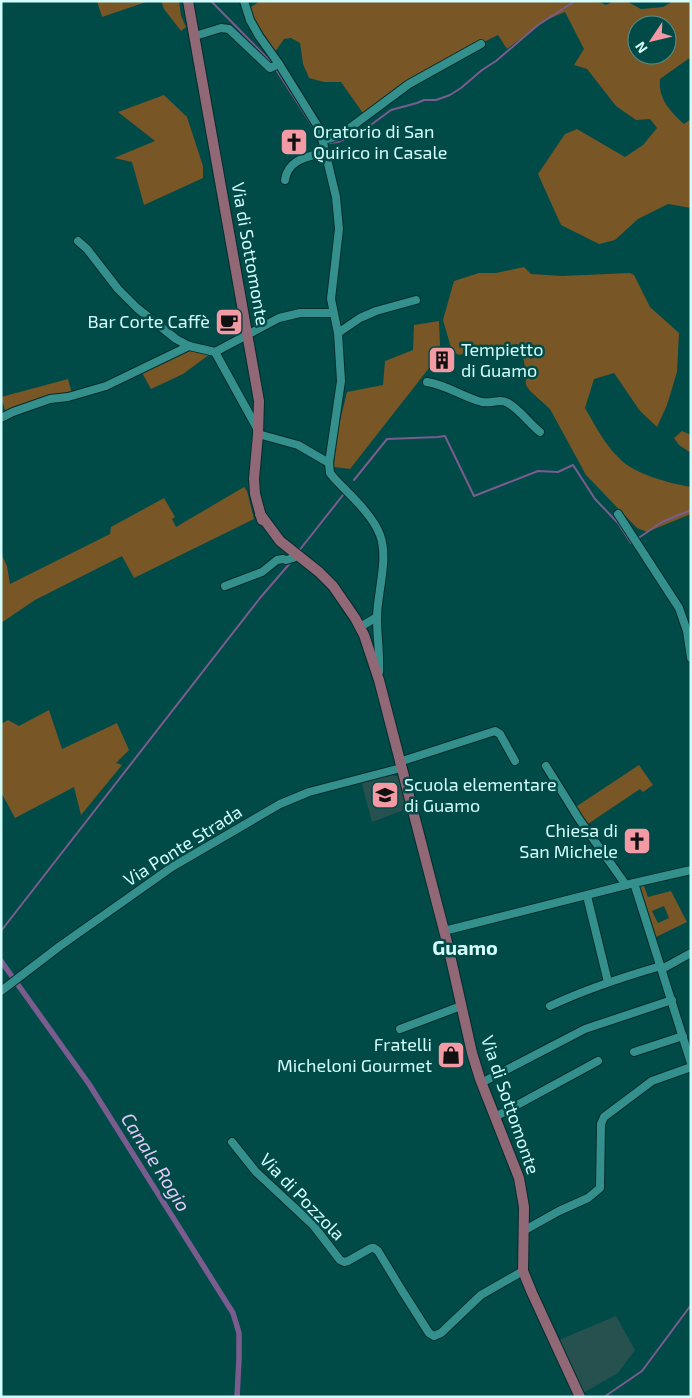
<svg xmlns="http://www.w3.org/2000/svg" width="692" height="1398" font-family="'Exo 2',sans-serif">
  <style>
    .built { fill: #27514f }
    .green { fill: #785626; fill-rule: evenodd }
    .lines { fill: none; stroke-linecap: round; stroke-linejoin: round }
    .stream { stroke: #7b5c8e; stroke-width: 2 }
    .canal { stroke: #7b5c8e; stroke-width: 5.5 }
    .minor-casing { stroke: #042d2c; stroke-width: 10 }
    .major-casing { stroke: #042d2c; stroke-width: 12 }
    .minor { stroke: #33908d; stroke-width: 8 }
    .major { stroke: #916876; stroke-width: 10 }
    .labels { text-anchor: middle; stroke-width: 5; stroke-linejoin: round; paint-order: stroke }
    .poi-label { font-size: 18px; fill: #d3fdfb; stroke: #004a48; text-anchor: start }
    .street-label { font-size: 18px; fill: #d3fdfb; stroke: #004a48 }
    .water-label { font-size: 19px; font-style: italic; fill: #e5c9f7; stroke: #004a48 }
    .quarter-label { font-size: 20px; font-weight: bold; fill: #d3fdfb; stroke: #004a48 }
  </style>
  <rect width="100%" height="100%" fill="#004a48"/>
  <!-- built -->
  <g class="built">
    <polygon points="394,775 400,778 409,808 372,822 361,781"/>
    <polygon points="616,1316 635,1350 618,1373 583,1393 559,1340"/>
  </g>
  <!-- green -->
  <g class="green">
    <polygon points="97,1 149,1 102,17"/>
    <polygon points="161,1 179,1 181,16 186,27 181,31 164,9"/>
    <path d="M260,1H597L606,5L614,1H626L641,9L653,8L663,7L673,1H691V57L660,79C658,99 670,111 684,124L691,119V208L668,204L638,219L615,240L599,244L561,225L538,174L565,134L577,129L625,157L643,145L657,128L650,119L636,120L616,106L587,69L574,65L584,49L565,12L544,21L507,49L498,35L470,49L365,116L341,82H324L309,78L303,64L300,43L291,38L284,39L275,52L252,15L251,7ZM637,25H667V55H637Z"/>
    <polygon points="164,95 187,117 203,166 203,178 144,205 132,162 114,158 155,141 118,112"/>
    <path d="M524,267L531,274L562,276L630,273L634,275L650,307L679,333L677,372L667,405L657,427L640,411L614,373L594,379L585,408C595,425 605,445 620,459C636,475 669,483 691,487V514L647,532L637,528L586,475L550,409L530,391L526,385L524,361L518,344L478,349L459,355L452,351L443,320L454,281L479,273H496Z"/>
    <polygon points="439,321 440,346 429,355 433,363 350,469 334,467 336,423 340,421 347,392 383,385 385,361 413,350 414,325"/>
    <polygon points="186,347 210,354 183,374 151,389 141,371"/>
    <polygon points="68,379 72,394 6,413 1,397"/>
    <polygon points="682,431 691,435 691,453 679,445 674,438"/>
    <polygon points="244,487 247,491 254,519 134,578 122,556 35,600 1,623 1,553 7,566 10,584 110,534 111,527 164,498 175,517 172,519 176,527"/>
    <polygon points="49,710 62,749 117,723 129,750 116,763 122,765 81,815 74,787 15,818 1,792 1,724 8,720 19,726"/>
    <polygon points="639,765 653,785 643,792 640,789 585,826 574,808"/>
    <path d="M644,886L648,897L671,891L687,922L656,937L640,887ZM664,906L669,918L658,923L652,911Z"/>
  </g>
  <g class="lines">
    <!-- stream -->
    <g class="stream">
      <polyline points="211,1 273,64"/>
      <polyline points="275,68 313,127"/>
      <polyline points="329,143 338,142 364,130 391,110 417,103 424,100 436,100 450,95 461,88 482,70 496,61 538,25 575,1"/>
      <polyline points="354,480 387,439 438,437 445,436 474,496 538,471 558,472 573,465 595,499 618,523 631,543"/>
      <polyline points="637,539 662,522 691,510"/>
      <polyline points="298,552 343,495"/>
      <polyline points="1,931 260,598 291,562"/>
      <polyline points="604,1397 642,1371 691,1305"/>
    </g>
    <!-- canal -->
    <polyline class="canal" points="1,961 89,1084 233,1313 239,1333 239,1359 237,1397"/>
    <!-- minor casing -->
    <g class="minor-casing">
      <g id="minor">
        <path d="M244,1L250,20L259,36L279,64L320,130L336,197L339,229L331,299L338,333L341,381L329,463L330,473L334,478C348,493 373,515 380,535C389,559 377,593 377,618C377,636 380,654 379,672"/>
        <polyline points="195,36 221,28 229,29 270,68 279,64"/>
        <polyline points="323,140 339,136 409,84 481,44"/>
        <path d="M285,180C288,159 308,157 325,152"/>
        <polyline points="78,241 87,249 118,289 137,308 176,339 189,346 215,352 279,318 300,313 333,313"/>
        <polyline points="338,333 360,318 376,311 416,300"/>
        <polyline points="215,352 258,430"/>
        <path d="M427,382C447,385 463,397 482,402C491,404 500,398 508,403C520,410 529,423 540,432"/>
        <polyline points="1,418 13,412 50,399 68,397 106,386 189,346"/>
        <polyline points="258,434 298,445 329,463"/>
        <polyline points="618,514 679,608 687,631 691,658"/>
        <polyline points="286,560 293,558"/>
        <polyline points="225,586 262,572 277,560 283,559"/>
        <polyline points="360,627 377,617"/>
        <polyline points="399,762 495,731 500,734 515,761"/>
        <polyline points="546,766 579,819 626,885"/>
        <polyline points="634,883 691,1063"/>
        <polyline points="587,896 608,982"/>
        <polyline points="444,931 634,883 691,870"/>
        <polyline points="662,969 691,953"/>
        <polyline points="1,991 60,946 172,867 280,804 309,792 401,768"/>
        <path d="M550,1006C586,989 623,977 661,966"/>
        <polyline points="400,1029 461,1006"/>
        <polyline points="634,1052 683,1036"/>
        <polyline points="481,1083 585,1029 672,1000"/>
        <polyline points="495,1117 598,1061"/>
        <polyline points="232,1142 256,1172 313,1225 340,1260 344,1262 348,1261 371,1248 374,1248 378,1251 401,1289 429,1333 434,1336 441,1333 481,1295 523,1271"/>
        <polyline points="525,1230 559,1211 588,1198 600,1188 601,1124 604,1117 652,1081 691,1067"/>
      </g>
    </g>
    <!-- major casing -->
    <g class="major-casing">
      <g id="major">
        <polyline points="188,1 259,401 258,434 254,479 255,494 262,520"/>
        <polyline points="260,514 280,541 319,572 333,586 355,618 364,635 379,680 448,946 472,1053 480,1079 519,1178 524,1207 523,1271 532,1293 580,1397"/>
      </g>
    </g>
    <!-- minor -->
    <use href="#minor" class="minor"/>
    <!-- major -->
    <use href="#major" class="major"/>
  </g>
  <!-- icons -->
  <defs>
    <g id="church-square" transform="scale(1.4375)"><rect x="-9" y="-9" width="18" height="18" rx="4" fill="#f49aa5" stroke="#004a48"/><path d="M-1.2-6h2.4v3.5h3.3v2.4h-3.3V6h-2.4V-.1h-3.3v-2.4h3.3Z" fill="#111"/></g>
    <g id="cafe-square" transform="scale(1.4375)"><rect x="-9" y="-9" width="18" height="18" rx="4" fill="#f49aa5" stroke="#004a48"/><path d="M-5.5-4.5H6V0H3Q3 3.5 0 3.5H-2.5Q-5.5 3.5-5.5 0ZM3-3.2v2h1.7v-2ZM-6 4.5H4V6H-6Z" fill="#111"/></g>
    <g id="building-square" transform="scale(1.4375)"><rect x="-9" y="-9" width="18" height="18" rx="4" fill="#f49aa5" stroke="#004a48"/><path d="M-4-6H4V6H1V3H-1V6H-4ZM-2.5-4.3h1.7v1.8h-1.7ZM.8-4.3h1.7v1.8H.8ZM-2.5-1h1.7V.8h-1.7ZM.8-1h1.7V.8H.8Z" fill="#111"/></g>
    <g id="school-square" transform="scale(1.4375)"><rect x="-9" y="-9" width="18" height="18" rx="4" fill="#f49aa5" stroke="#004a48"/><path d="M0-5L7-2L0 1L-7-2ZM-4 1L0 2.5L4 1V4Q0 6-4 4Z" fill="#111"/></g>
    <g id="shop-square" transform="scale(1.4375)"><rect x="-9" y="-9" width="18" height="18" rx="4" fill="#f49aa5" stroke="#004a48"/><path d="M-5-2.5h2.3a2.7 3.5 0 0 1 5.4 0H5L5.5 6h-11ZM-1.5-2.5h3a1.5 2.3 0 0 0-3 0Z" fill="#111"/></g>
  </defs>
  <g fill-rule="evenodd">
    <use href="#church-square" x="294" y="142"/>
    <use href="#cafe-square" x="229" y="322"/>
    <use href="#building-square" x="442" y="360"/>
    <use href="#school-square" x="385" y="795"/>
    <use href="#church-square" x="637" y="841"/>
    <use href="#shop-square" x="451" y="1055"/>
  </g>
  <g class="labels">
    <!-- poi labels -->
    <g class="poi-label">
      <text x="313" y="138">Oratorio di San<tspan x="313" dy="21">Quirico in Casale</tspan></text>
      <text x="210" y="328" text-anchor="end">Bar Corte Caffè</text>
      <text x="461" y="356">Tempietto<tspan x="461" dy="21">di Guamo</tspan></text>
      <text x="404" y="791">Scuola elementare<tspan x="404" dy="21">di Guamo</tspan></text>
      <text x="618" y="837" text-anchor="end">Chiesa di<tspan x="618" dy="21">San Michele</tspan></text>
      <text x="432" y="1051" text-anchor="end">Fratelli<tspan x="432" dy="21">Micheloni Gourmet</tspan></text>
    </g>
    <!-- street labels -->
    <g class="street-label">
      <text transform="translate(250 254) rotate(80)" y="6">Via di Sottomonte</text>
      <text transform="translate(183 846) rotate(-32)" y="6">Via Ponte Strada</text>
      <text transform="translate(510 1105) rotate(71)" y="6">Via di Sottomonte</text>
      <text transform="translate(302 1197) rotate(46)" y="6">Via di Pozzola</text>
    </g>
    <!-- water labels -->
    <g class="water-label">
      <text transform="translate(156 1162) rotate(58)" y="7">Canale Rogio</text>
    </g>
    <!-- quarter labels -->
    <g class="quarter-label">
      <text x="465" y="955">Guamo</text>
    </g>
  </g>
  <!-- border -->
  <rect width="692" height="1398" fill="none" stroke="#d3fdfb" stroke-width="5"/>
  <!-- north arrow -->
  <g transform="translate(652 40) rotate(235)"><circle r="24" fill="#004a48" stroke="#549290"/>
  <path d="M0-4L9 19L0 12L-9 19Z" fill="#f49aa5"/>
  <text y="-8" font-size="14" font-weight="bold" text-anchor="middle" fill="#d3fdfb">N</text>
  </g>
</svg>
